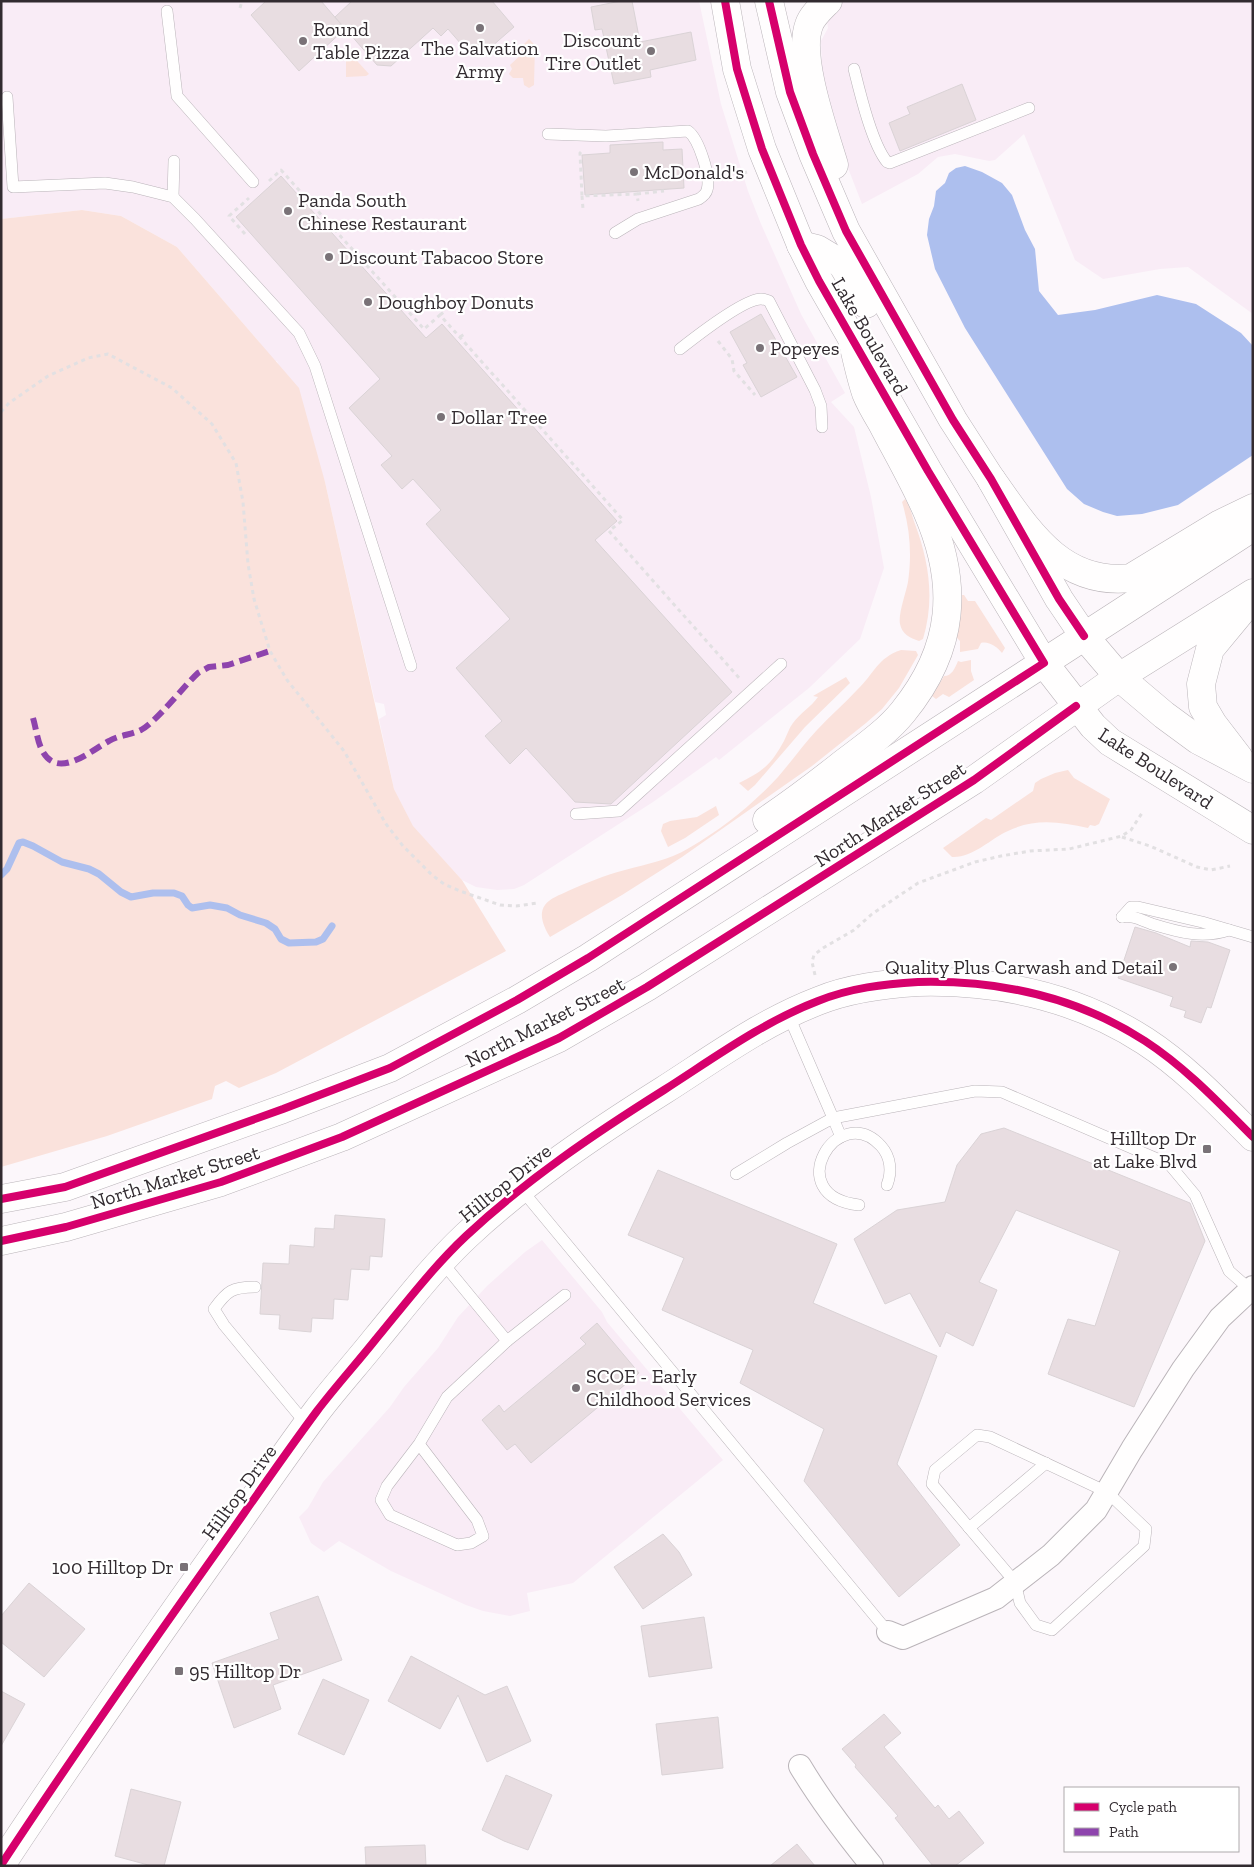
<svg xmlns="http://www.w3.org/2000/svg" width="1254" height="1867" font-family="'Zilla Slab',serif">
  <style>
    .built { fill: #f9ecf6 }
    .green { fill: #fae2dc }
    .water { fill: #adbfee }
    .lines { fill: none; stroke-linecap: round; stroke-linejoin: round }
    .stream { stroke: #adbfee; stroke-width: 7 }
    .building { fill: #e8dde1; stroke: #dad3d6 }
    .lane-casing { stroke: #bab4b9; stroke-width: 12 }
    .street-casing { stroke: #bab4b9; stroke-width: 24 }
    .secondary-casing { stroke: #bab4b9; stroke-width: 29 }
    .primary-casing { stroke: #bab4b9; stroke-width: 29 }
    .path { stroke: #e2e0e2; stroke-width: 3; stroke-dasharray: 4 4; stroke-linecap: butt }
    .lane { stroke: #fffefe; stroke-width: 11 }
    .street { stroke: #fffefe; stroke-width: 22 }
    .secondary { stroke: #fffefe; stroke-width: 28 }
    .primary { stroke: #fffefe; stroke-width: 28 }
    .quiet { stroke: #8e44ad; stroke-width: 6; stroke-dasharray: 12 6; stroke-linecap: butt }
    .cycleway-casing { stroke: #fff; stroke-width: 11 }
    .cycleway { stroke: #d6006c; stroke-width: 8 }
    .poi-dot { fill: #797277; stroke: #fff; stroke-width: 2 }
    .labels { text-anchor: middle; stroke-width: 4.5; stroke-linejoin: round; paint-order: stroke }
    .poi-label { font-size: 20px; fill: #322b30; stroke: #fff; text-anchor: start }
    .street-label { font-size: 20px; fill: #322b30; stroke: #fff }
  </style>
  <rect width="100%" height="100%" fill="#fcf7fb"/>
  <!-- built -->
  <g class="built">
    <polygon points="1,1 699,1 721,104 748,191 761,224 801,314 845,393 831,402 854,427 871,497 884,568 860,639 809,688 719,760 716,757 653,802 524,885 514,889 497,890 476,887 462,880 413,827 394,789 379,719 386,715 384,704 375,702 325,482 277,361 275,362 260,344 260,343 177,247 121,216 82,210 1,219"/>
    <polygon points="824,1 1253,1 1253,314 1188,267 1160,269 1103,279 1075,260 1024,134 995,160 989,161 955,154 938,157 918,174 862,204 841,150 817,70 822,69 821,41 828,28"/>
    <polygon points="542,1240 602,1312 607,1322 723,1460 573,1583 527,1593 530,1611 510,1616 483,1611 466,1605 391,1571 339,1541 324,1552 311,1543 299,1517 308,1508 323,1482 390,1407 404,1387 438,1348 458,1317 487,1286 525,1252"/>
  </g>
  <!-- green -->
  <g class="green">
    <polygon points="529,39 535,45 534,85 529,88 524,85 523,78 513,78 509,74 512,69 510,65 523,53 520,48"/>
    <polygon points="348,51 369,74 366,76 346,77 346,58 344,56"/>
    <polygon points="82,210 121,216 177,247 299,388 325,482 394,789 413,826 462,880 506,951 276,1073 239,1088 226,1081 215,1086 212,1099 107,1136 1,1167 1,219"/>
    <path d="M905,499C910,505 912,516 915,524C929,562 935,599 923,639L919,641C910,638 902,634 900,624C898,614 906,593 908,582C912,555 910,528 902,502Z"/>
    <path d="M962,595H964L968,601H975L1005,648L1002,653C997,647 989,641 981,643L978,649L960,652V641L956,637Z"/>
    <path d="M901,650L916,651L918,655L899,688L882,709L866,723L812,766L682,857L622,895L550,937C544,928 538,914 545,905C550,898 560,895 568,891C586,883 605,875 625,870C647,864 669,860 689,848C722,829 752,805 778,777C791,762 803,745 817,730C830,716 844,704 857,690C874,674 877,658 901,650Z"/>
    <path d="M971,660V671L974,680L949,697L943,694L936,699L932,696L944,676C952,676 955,668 958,661L961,662Z"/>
    <path d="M846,677L850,683L805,727L755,785L748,791L739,783C764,770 770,766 784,741C787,735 789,728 793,723C800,713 811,707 818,697L813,696Z"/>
    <path d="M1068,770L1074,778L1110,799L1099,824L1095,826L1090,825L1088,828C1060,822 1035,818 1008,831C990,839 973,858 952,857L943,848L986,818L991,820L1033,791L1035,783L1041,779L1055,773Z"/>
    <polygon points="716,806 719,815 685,838 668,847 661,831 663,824 670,821 697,817"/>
  </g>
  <!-- water -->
  <polygon class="water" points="965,166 982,172 1002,183 1012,195 1025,230 1035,249 1039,291 1058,315 1095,310 1157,295 1196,304 1241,333 1253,346 1253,455 1178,505 1142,514 1117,516 1103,512 1084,504 1067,489 965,328 935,269 927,235 929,219 934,206 936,191 945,183 949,173 956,168"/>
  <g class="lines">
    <!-- stream -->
    <polyline class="stream" points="1,875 7,869 19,843 23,842 33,846 62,862 89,869 99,874 121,892 131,897 153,893 174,893 182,896 188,905 192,908 210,905 227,908 240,915 266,923 275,929 281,939 289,943 316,942 323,939 332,926"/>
  </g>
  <!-- building -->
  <g class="building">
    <polygon points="266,1 321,1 345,29 299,71 251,15"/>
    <polygon points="352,1 492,1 514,27 483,54 468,52 448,29 441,36 433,28 391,66 377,65 335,17"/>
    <polygon points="621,1 632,1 640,42 691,32 696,60 650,70 651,77 614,84 602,29 595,30 591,7"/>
    <polygon points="962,84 976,120 900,151 889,123 910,114 907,107"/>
    <polygon points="663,142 663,150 682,149 684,188 585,195 582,155 610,153 610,145"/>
    <polygon points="281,176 426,338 442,324 617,521 595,540 732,692 611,804 575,802 526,748 510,764 485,736 502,721 456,668 510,619 426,524 441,510 413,479 402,489 381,465 392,456 349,408 380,379 236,217"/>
    <polygon points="761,314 797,377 761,397 743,365 747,363 730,332"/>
    <polygon points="1135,927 1156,933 1190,947 1191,941 1208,942 1230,950 1211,1008 1207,1007 1201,1023 1184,1017 1186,1011 1170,1006 1173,997 1118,978"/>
    <polygon points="1004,1128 1190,1203 1205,1241 1134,1407 1048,1374 1068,1319 1095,1326 1120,1251 1016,1210 979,1282 997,1290 973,1346 946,1332 940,1347 910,1293 885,1304 854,1239 897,1210 945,1202 957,1165 981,1134"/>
    <polygon points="658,1170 837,1244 813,1303 937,1356 897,1464 960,1545 899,1597 804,1481 824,1429 740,1383 753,1350 662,1310 684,1258 628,1235"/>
    <polygon points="335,1215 385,1219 382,1257 370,1256 369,1270 351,1269 348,1300 334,1299 333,1319 312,1318 311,1332 279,1329 280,1315 260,1314 263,1263 289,1264 290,1245 314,1247 315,1228 334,1229"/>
    <polygon points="597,1323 639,1373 531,1463 515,1444 507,1450 482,1420 499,1405 504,1412 586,1344 580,1338"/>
    <polygon points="663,1534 679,1552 692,1575 643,1609 614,1567"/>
    <polygon points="29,1583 85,1629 44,1677 1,1642 1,1616"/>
    <polygon points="318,1596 342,1660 273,1685 281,1709 234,1728 212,1663 279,1639 270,1613"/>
    <polygon points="704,1617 712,1668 649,1677 641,1626"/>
    <polygon points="411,1656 485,1695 507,1686 531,1741 487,1762 458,1695 440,1729 388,1701"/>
    <polygon points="323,1679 369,1700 344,1755 298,1734"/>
    <polygon points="1,1691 25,1704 1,1746"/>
    <polygon points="884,1714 901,1733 884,1747 935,1808 938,1805 949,1819 959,1811 984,1843 955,1866 933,1866 895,1818 898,1816 855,1767 856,1765 842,1749"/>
    <polygon points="718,1717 723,1768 662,1775 656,1724"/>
    <polygon points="506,1775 552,1795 528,1850 504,1841 482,1830"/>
    <polygon points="131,1789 181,1802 164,1866 152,1866 115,1856"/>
    <polygon points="797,1844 815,1866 770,1866"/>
    <polygon points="425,1845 426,1866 366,1866 365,1847"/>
  </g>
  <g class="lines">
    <!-- lane casing -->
    <g class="lane-casing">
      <g id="lane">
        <polyline points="167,11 177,96 253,182"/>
        <path d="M854,69C860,93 872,144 887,162L890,163L1029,108"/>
        <polyline points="7,97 13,187 105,183 133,187 173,197 195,219 299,333 315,366 411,666"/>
        <path d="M548,134L606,136L688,131C699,139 711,177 707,190C706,194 702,197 699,199L638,219L615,233"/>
        <polyline points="173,197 174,161"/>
        <path d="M680,349C694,338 744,299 761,299C764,299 766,300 769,301L815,390L821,406L822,427"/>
        <polyline points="576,814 619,811 781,664"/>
        <polyline points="1122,917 1131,907 1138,907 1202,922 1253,937"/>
        <path d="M1122,917C1133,915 1141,920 1152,924C1178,932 1202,939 1229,930"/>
        <polyline points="788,1014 833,1118 975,1091 1002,1092 1169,1164 1195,1195 1229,1271 1253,1292"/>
        <polyline points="736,1174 787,1143 833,1118 841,1137"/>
        <polyline points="521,1189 888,1632"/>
        <path d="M859,1205C779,1196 838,1099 881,1146C891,1157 892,1172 887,1185"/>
        <path d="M255,1287C232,1287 227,1291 214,1309L224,1325L307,1425"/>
        <polyline points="507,1341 565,1295"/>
        <polygon points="977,1435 990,1437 1107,1492 1146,1529 1144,1546 1052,1630 1036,1625 1020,1603 1015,1582 932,1484 935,1470"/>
        <polyline points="419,1444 477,1520 483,1536 471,1543 457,1545 390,1515 381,1500 387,1486 419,1444 447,1397 507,1341 442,1262"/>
        <polyline points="969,1528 1046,1463"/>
      </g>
    </g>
    <!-- street casing -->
    <g class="street-casing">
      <g id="street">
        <polyline points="888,1632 903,1638 996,1598 1051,1555 1096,1510 1132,1449 1183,1369 1220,1318 1253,1287"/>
        <path d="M800,1766C821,1801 846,1834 872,1866"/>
      </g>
    </g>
    <!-- secondary casing -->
    <g class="secondary-casing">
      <g id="secondary">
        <polyline points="725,1 737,69 762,149 801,245 819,281 928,471 1044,663"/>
        <polyline points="769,1 790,92 813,154 846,231 953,420 991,479 1059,599 1084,636"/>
        <path d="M828,1C821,8 812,16 809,25C797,57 824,131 834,165"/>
        <polyline points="801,245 817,249 842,264 866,304"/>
        <path d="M1,1865C76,1751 154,1640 233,1529C261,1489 288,1450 317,1411C336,1386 357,1363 376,1339C405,1304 433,1267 466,1236C526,1180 594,1134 664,1090C714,1058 763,1022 818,1001C850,988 884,984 918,982C998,980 1077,997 1145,1041C1185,1067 1219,1103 1253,1137"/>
      </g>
    </g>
    <!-- primary casing -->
    <g class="primary-casing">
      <g id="primary">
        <path d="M991,479C1027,529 1060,586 1131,578L1220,524L1253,508"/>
        <polyline points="1084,636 1119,677 1164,715 1198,740 1253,769"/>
        <polyline points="1044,663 1093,726 1110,742 1253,830"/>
        <polyline points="1239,758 1213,724 1203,707 1201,684 1210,649 1244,608"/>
        <path d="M767,820C792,803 816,785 840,766C862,749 886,733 903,712C955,648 959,584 927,511C914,481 897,452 882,423C876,413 870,403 866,393C860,375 856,356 852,338"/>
        <polyline points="1,1199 65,1187 283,1109 390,1068 517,1000 588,958 1253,527"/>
        <polyline points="1,1241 66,1227 221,1182 342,1137 559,1038 647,987 974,780 1119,677 1253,593"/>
      </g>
    </g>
    <!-- path -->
    <g class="path">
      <polyline points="240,8 242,1"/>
      <polyline points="581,152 580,153 582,196 637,194 638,201"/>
      <polyline points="728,178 747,172"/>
      <polyline points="269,181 281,170 424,329 440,315 623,520 609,531 740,679"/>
      <polyline points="637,194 664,191"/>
      <polyline points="582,196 583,209"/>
      <polyline points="245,234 229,216 249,198"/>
      <polyline points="440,315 445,311"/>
      <polyline points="460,337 466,333"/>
      <polyline points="718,341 732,359 734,371 755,395"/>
      <polyline points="1,412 9,403 48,376 88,358 108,354 172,388 212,424 236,463 243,502 248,564 254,599 270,651 287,680 344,751 386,824 403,846 432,875 444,884 460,891 500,905 516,906 538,903"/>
      <polyline points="1122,837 1150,846 1197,867 1211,870 1230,866"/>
      <polyline points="815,975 812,962 814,955 823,948 854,930 872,914 918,883 975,862 1001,856 1030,851 1069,849 1122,836 1131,830 1142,813"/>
    </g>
    <!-- lane -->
    <use href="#lane" class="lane"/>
    <!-- street -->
    <use href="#street" class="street"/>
    <!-- secondary -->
    <use href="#secondary" class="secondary"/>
    <!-- primary -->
    <use href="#primary" class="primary"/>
    <!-- quiet -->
    <path class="quiet" d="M33,718C36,728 37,739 41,748C56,782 90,751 109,741C119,735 131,735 141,730C157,721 183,687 198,673L209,667L228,665L270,651"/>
    <!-- cycleway casing -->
    <g class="cycleway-casing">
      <g id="cycleway">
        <polyline points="769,1 790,92 813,154 846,231 953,420 991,479 1059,599 1084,636"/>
        <polyline points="1,1199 65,1187 283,1109 390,1068 517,1000 588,958 1044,663 928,471 819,281 801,245 762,149 737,69 725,1"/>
        <polyline points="1,1241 66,1227 221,1182 342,1137 559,1038 647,987 974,780 1076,706"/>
        <path d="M1,1865C76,1751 154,1640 233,1529C261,1489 288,1450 317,1411C336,1386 357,1363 376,1339C405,1304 433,1267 466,1236C526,1180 594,1134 664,1090C714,1058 763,1022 818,1001C850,988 884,984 918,982C998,980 1077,997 1145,1041C1185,1067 1219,1103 1253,1137"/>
      </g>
    </g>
    <!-- cycleway -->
    <use href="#cycleway" class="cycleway"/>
  </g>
  <!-- markers -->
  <g class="poi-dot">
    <circle cx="480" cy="28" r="5"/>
    <circle cx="303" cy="41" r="5"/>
    <circle cx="651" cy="51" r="5"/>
    <circle cx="634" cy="172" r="5"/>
    <circle cx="288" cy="211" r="5"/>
    <circle cx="329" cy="257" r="5"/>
    <circle cx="368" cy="302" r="5"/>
    <circle cx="760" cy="348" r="5"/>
    <circle cx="441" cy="417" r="5"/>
    <circle cx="1173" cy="967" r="5"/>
    <rect x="1202" y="1144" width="10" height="10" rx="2.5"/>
    <circle cx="576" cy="1388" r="5"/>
    <rect x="179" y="1562" width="10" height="10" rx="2.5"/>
    <rect x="174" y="1666" width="10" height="10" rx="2.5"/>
  </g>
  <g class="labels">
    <!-- poi labels -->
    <g class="poi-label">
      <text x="313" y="36">Round<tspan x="313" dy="23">Table Pizza</tspan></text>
      <text x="641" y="47" text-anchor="end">Discount<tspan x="641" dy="23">Tire Outlet</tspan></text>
      <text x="480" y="55" text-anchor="middle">The Salvation<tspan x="480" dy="23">Army</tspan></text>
      <text x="644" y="179">McDonald's</text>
      <text x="298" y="207">Panda South<tspan x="298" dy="23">Chinese Restaurant</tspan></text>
      <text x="339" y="264">Discount Tabacoo Store</text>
      <text x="378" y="309">Doughboy Donuts</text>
      <text x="770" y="355">Popeyes</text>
      <text x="451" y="424">Dollar Tree</text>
      <text x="1163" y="974" text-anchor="end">Quality Plus Carwash and Detail</text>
      <text x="1197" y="1145" text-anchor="end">Hilltop Dr<tspan x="1197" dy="23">at Lake Blvd</tspan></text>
      <text x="586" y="1383">SCOE - Early<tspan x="586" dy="23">Childhood Services</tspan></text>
      <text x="174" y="1574" text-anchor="end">100 Hilltop Dr</text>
      <text x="189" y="1678">95 Hilltop Dr</text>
    </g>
    <!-- street labels -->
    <g class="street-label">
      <text transform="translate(870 336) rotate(60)" y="7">Lake Boulevard</text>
      <text transform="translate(1156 768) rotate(33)" y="7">Lake Boulevard</text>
      <text transform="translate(890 814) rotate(-33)" y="7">North Market Street</text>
      <text transform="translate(545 1022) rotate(-27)" y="7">North Market Street</text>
      <text transform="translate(175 1177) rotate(-17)" y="7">North Market Street</text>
      <text transform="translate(505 1183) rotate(-39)" y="7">Hilltop Drive</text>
      <text transform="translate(239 1492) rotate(-54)" y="7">Hilltop Drive</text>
    </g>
  </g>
  <!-- border -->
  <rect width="1254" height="1867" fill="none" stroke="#322b30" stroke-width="5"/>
  <!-- legend -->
  <rect x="1064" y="1787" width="175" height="65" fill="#ffffff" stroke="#adaaac"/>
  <rect x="1074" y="1803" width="25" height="8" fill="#d6006c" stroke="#adaaac"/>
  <text x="1109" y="1812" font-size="15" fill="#322b30">Cycle path</text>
  <rect x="1074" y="1828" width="25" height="8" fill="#8e44ad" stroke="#adaaac"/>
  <text x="1109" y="1837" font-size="15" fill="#322b30">Path</text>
</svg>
